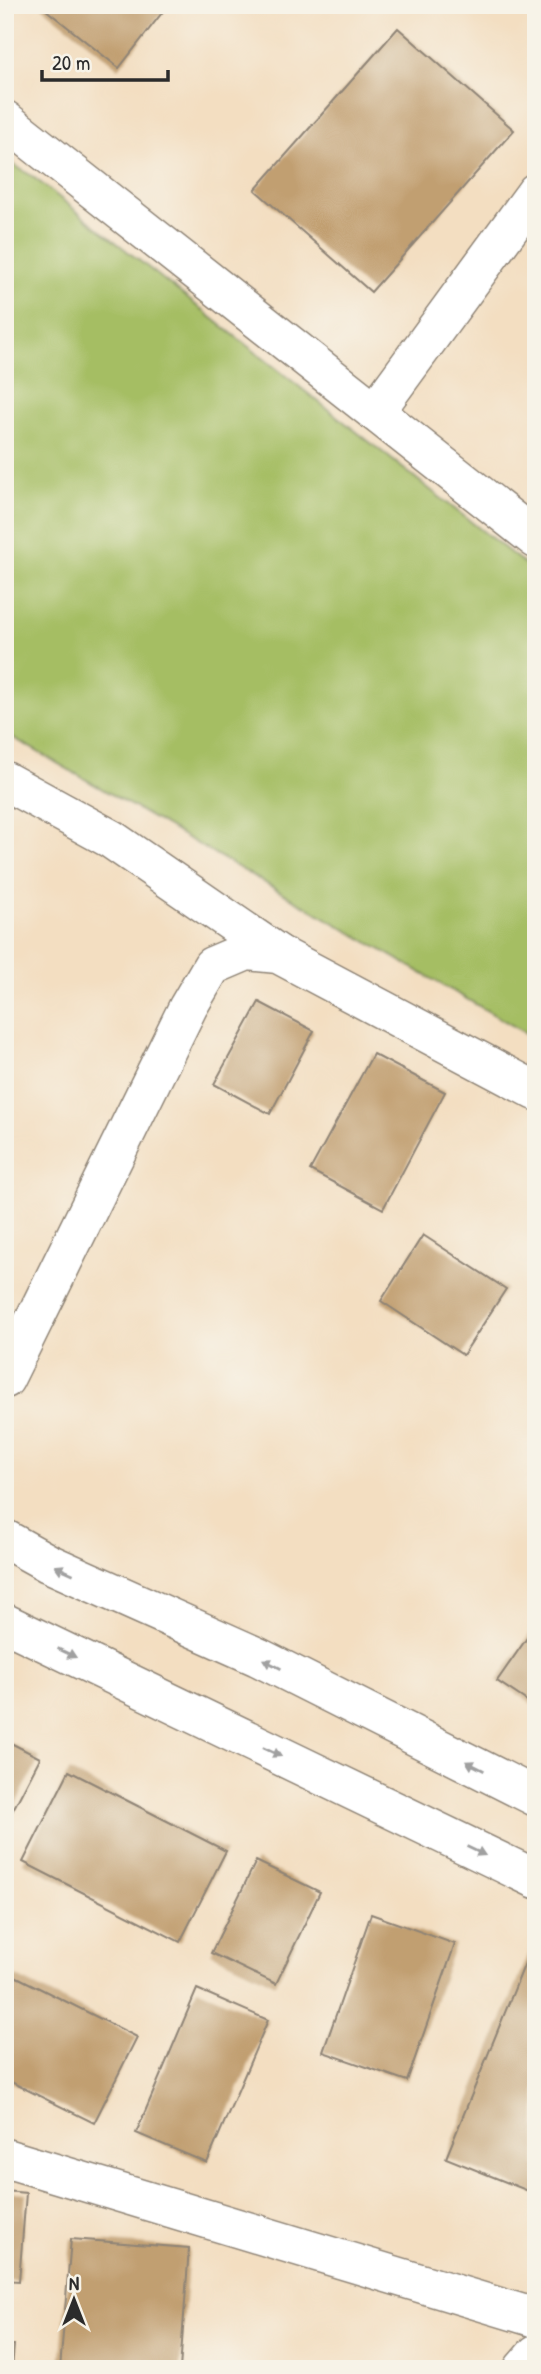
<svg xmlns="http://www.w3.org/2000/svg" width="541" height="2374" font-family="'Patrick Hand',sans-serif">
  <style>
    .green { fill: #a5be64; stroke: #687448; stroke-width: 2 }
    .building { fill: #c19f71 }
    .lines { fill: none; stroke-linecap: round; stroke-linejoin: round }
    .minor-casing { stroke: #8f8476; stroke-width: 41 }
    .secondary-casing { stroke: #8f8476; stroke-width: 41 }
    .minor { stroke: #fff; stroke-width: 38 }
    .secondary { stroke: #fff; stroke-width: 38 }
    .oneway { fill: #a0a0a0 }
  </style>
  <rect width="100%" height="100%" fill="#f7f3e8"/>
  <filter id="ink" filterUnits="userSpaceOnUse"><feTurbulence type="fractalNoise" baseFrequency=".0143" numOctaves="2"/><feDisplacementMap in="SourceGraphic" scale="14" xChannelSelector="R" yChannelSelector="G"/><feConvolveMatrix kernelMatrix="1 2 1 2 8 2 1 2 1" color-interpolation-filters="sRGB"/></filter>
  <filter id="wash" filterUnits="userSpaceOnUse"><feTurbulence type="fractalNoise" baseFrequency=".00686" numOctaves="4" result="noise"/><feDisplacementMap in="SourceGraphic" scale="28" xChannelSelector="R" yChannelSelector="G"/><feGaussianBlur stdDeviation="1.57" result="paint"/><feColorMatrix in="noise" values="0 0 0 0 0 0 0 0 0 0 0 0 0 0 0 0 0 1.4 0 .05"/><feComposite in="paint" operator="in"/></filter>
  <g filter="url(#wash)">
    <rect width="100%" height="100%" fill="#f3dec1"/>
    <!-- green -->
    <polygon class="green" points="5,160 32,176 536,573 536,1039 5,733"/>
    <g id="blocks">
      <!-- building -->
      <g class="building">
        <polygon points="40,5 168,5 119,68"/>
        <polygon points="398,28 514,130 371,292 255,190"/>
        <polygon points="259,1002 314,1031 270,1114 214,1084"/>
        <polygon points="373,1054 445,1092 383,1209 310,1170"/>
        <polygon points="423,1235 506,1289 463,1355 381,1301"/>
        <polygon points="536,1625 536,1707 497,1681"/>
        <polygon points="5,1740 40,1758 5,1825"/>
        <polygon points="69,1771 226,1851 180,1942 23,1862"/>
        <polygon points="256,1861 320,1892 276,1984 211,1953"/>
        <polygon points="371,1914 455,1944 407,2081 323,2052"/>
        <polygon points="536,1936 536,2194 446,2158"/>
        <polygon points="5,1971 137,2037 94,2123 5,2079"/>
        <polygon points="197,1989 268,2020 207,2163 136,2133"/>
        <polygon points="5,2191 26,2193 19,2281 5,2280"/>
        <polygon points="71,2239 189,2248 180,2369 60,2369"/>
        <polygon points="5,2345 14,2345 12,2369 5,2369"/>
      </g>
    </g>
  </g>
  <g filter="url(#ink)">
    <use href="#blocks" fill-opacity="0" stroke="#8f8476" stroke-width="2"/>
    <g class="lines">
      <!-- minor casing -->
      <g class="minor-casing">
        <g id="minor">
          <polyline points="5,120 536,539"/>
          <polyline points="375,412 536,192"/>
          <polyline points="5,781 111,839 278,954"/>
          <polyline points="5,1379 188,1007 212,966 247,951 278,954 536,1091"/>
          <polyline points="5,2158 536,2318"/>
        </g>
      </g>
      <!-- secondary casing -->
      <g class="secondary-casing">
        <g id="secondary">
          <polyline points="5,1539 48,1563 258,1657 536,1797"/>
          <polyline points="5,1623 536,1879"/>
          <polyline points="523,2369 536,2354"/>
        </g>
      </g>
      <!-- minor -->
      <use href="#minor" class="minor"/>
      <!-- secondary -->
      <use href="#secondary" class="secondary"/>
    </g>
    <!-- one-way arrows -->
    <defs><path id="oneway-solid" d="M-6-.8H1V-3.2L6.5 0L1 3.2V.8H-6Z" transform="scale(1.75)"/></defs>
    <g class="oneway">
      <use href="#oneway-solid" transform="translate(64 1570) rotate(-156)"/>
      <use href="#oneway-solid" transform="translate(67 1653) rotate(26)"/>
      <use href="#oneway-solid" transform="translate(272 1664) rotate(-153)"/>
      <use href="#oneway-solid" transform="translate(272 1752) rotate(26)"/>
      <use href="#oneway-solid" transform="translate(475 1766) rotate(-153)"/>
      <use href="#oneway-solid" transform="translate(476 1851) rotate(26)"/>
    </g>
  </g>
  <!-- margin -->
  <rect width="541" height="2374" fill="none" stroke="#f7f3e8" stroke-width="28"/>
  <!-- north arrow -->
  <g transform="translate(74 2300)" stroke="#f7f3e8" stroke-width="5" paint-order="stroke">
  <path d="M0-5L12 26L0 18L-12 26Z" fill="#2b2b2b"/>
  <text y="-10" font-size="19" font-weight="bold" text-anchor="middle" fill="#2b2b2b">N</text>
  </g>
  <!-- scale -->
  <path d="M42 70v10h126v-10" fill="none" stroke="#2b2b2b" stroke-width="3.5"/>
  <text x="52" y="70" font-size="21" fill="#2b2b2b" stroke="#f7f3e8" stroke-width="5" paint-order="stroke">20 m</text>
</svg>
